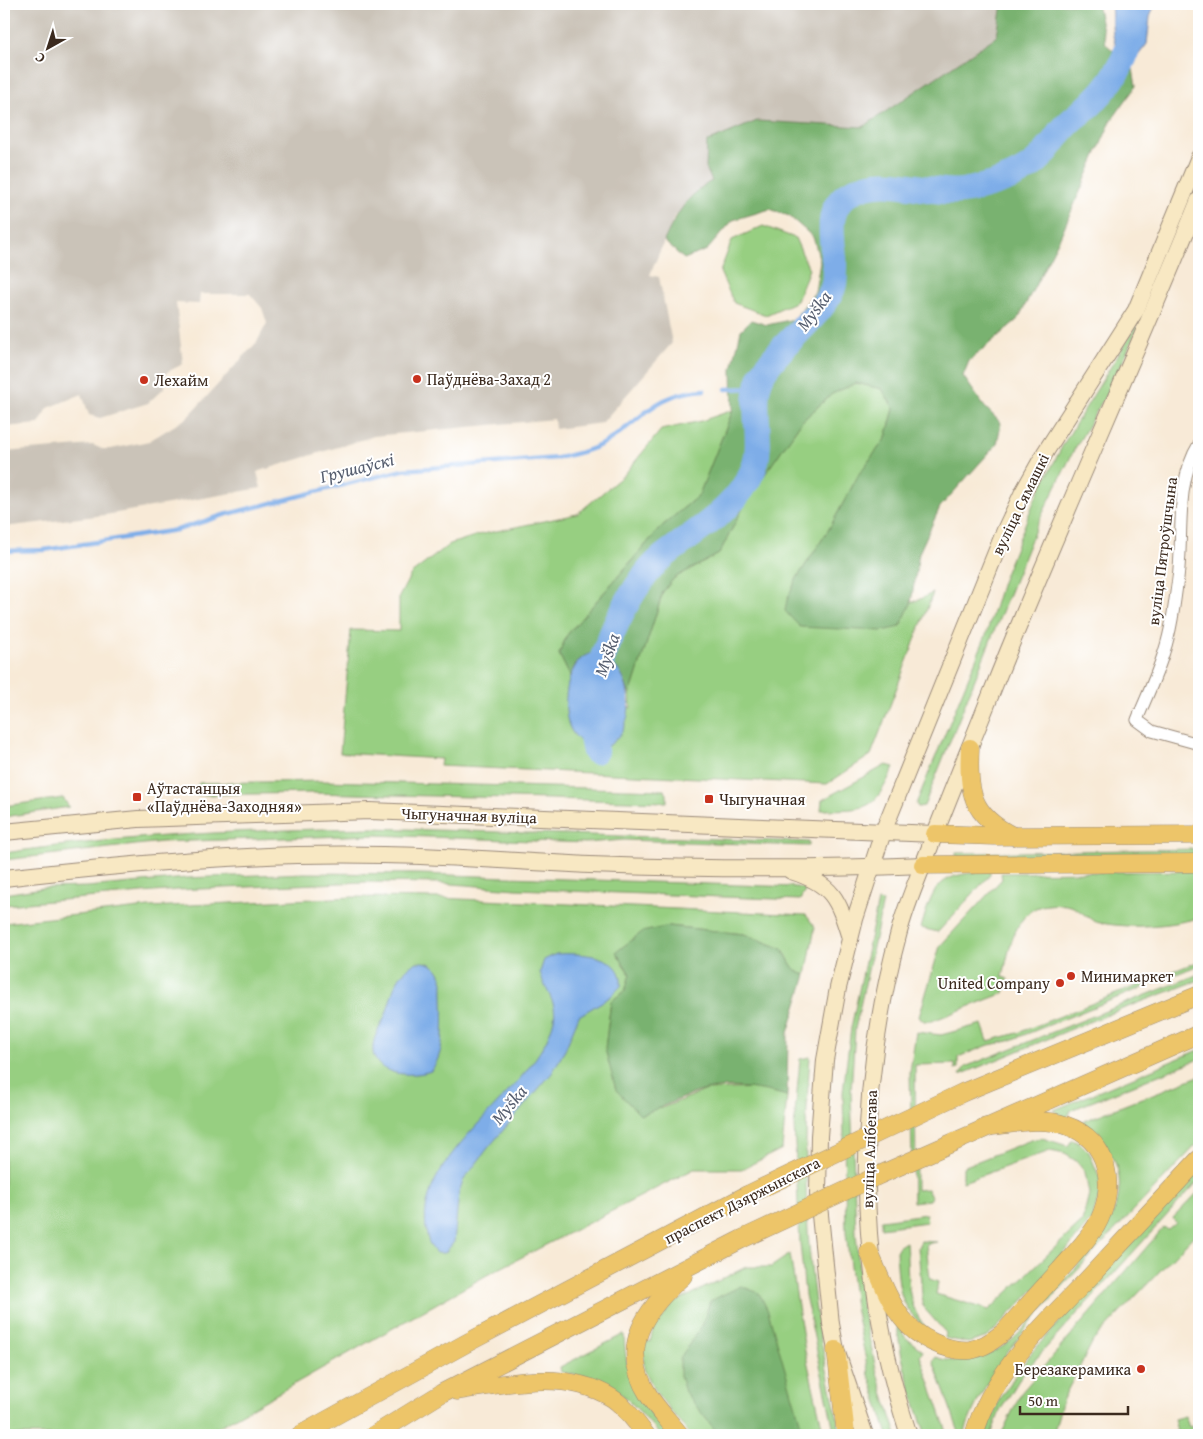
<svg xmlns="http://www.w3.org/2000/svg" width="1203" height="1439" font-family="'Gentium Book Plus',serif">
  <style>
    .industrial { fill: #cac3b8 }
    .green { fill: #97cf81; stroke: #697c50 }
    .forest { fill: #79b26f; stroke: #5a6e46 }
    .water { fill: #7eade8; stroke: #5c6c83 }
    .lines { fill: none; stroke-linecap: round; stroke-linejoin: round }
    .stream { stroke: #7eade8; stroke-width: 4.5 }
    .river { stroke: #7eade8; stroke-width: 26 }
    .street-casing { stroke: #9a8a7a; stroke-width: 13 }
    .secondary-casing { stroke: #9a8a7a; stroke-width: 18 }
    .primary-casing { stroke: #9a8a7a; stroke-width: 19 }
    .street { stroke: #fff; stroke-width: 11 }
    .secondary { stroke: #f8e8c3; stroke-width: 16 }
    .primary { stroke: #edc569; stroke-width: 18 }
    .primary-bridge-casing { stroke: #9a8a7a; stroke-width: 19; stroke-linecap: butt }
    .primary-bridge { stroke: #edc569; stroke-width: 18 }
    .poi-dot { fill: #c8321e; stroke: #fff; stroke-width: 2 }
    .labels { text-anchor: middle; stroke-width: 4; stroke-linejoin: round; paint-order: stroke }
    .poi-label { font-size: 16px; fill: #3b2a1e; stroke: #fff; text-anchor: start }
    .street-label { font-size: 16px; fill: #3b2a1e; stroke: #fff }
    .water-label { font-size: 18px; font-style: italic; fill: #565e6f; stroke: #fff }
  </style>
  <rect width="100%" height="100%" fill="#fff"/>
  <filter id="ink" filterUnits="userSpaceOnUse"><feTurbulence type="fractalNoise" baseFrequency=".02" numOctaves="2"/><feDisplacementMap in="SourceGraphic" scale="10" xChannelSelector="R" yChannelSelector="G"/><feConvolveMatrix kernelMatrix="1 2 1 2 8 2 1 2 1" color-interpolation-filters="sRGB"/></filter>
  <filter id="wash" filterUnits="userSpaceOnUse"><feTurbulence type="fractalNoise" baseFrequency=".0096" numOctaves="4" result="noise"/><feDisplacementMap in="SourceGraphic" scale="20" xChannelSelector="R" yChannelSelector="G"/><feGaussianBlur stdDeviation="1.12" result="paint"/><feColorMatrix in="noise" values="0 0 0 0 0 0 0 0 0 0 0 0 0 0 0 0 0 1.4 0 .05"/><feComposite in="paint" operator="in"/></filter>
  <g filter="url(#wash)">
    <rect width="100%" height="100%" fill="#f8ead7"/>
    <!-- industrial -->
    <polygon class="industrial" points="4,4 1002,4 997,36 863,127 757,121 706,168 712,181 674,217 650,275 659,277 672,343 602,423 555,429 554,419 374,436 257,472 261,488 105,515 4,527 4,452 93,445 102,449 111,449 149,441 187,418 257,342 267,323 262,308 250,294 200,294 199,304 176,303 183,364 167,372 164,388 148,403 100,418 89,415 82,394 48,408 39,424 4,427"/>
    <!-- green -->
    <g class="green">
      <polygon points="763,226 795,238 809,269 797,301 766,315 734,303 720,272 732,240"/>
      <polygon points="1135,327 1138,327 1114,381 1074,450 1036,527 924,806 918,807 916,804 986,635 1002,582 1035,499 1064,443"/>
      <polygon points="856,383 882,389 894,409 886,438 859,474 829,529 797,578 787,600 900,627 911,603 933,593 871,755 827,784 440,766 441,759 340,753 351,630 399,631 399,597 411,574 450,544 478,535 577,514 624,475 661,430 701,421 733,410 699,495 661,527 567,635 559,654 570,676 568,687 631,708 630,695 663,592 674,578 719,554 747,500 802,421 832,394"/>
      <path d="M886,765L894,767C873,812 869,809 821,810L822,800Z"/>
      <polygon points="323,781 664,790 667,794 667,802 314,793 196,795 195,789 199,783"/>
      <polygon points="63,798 69,807 4,817 4,806"/>
      <path d="M373,828L809,842V846L624,840L586,843L375,835L162,842L4,860V853C128,835 247,830 373,828Z"/>
      <polygon points="1199,849 1199,855 956,857 956,853"/>
      <path d="M990,871V875L938,932L921,928C935,880 940,875 990,871Z"/>
      <path d="M1199,871V918C1166,926 1135,929 1100,923C1091,922 1081,910 1071,906C1064,904 1055,904 1048,905C1015,907 1009,950 1003,977L1008,979L1004,993L932,1021H924L919,1017L940,946L1002,879L1001,873Z"/>
      <polygon points="304,873 421,874 796,887 806,889 800,900 516,889 440,883 364,882 177,890 4,905 4,894 43,888 87,887 187,878"/>
      <path d="M354,897L439,898L806,915L815,927L806,975C792,972 789,960 783,949L744,934L669,926L622,963L630,974L626,991L611,1001L605,1049L662,1108L707,1090L759,1088L787,1096L782,1149L742,1169H694L487,1275L204,1435H4V923L149,907Z"/>
      <polygon points="878,901 883,902 855,1029 851,1092 856,1233 862,1306 877,1373 897,1435 888,1435 869,1375 855,1307 846,1233 843,1092 851,1028"/>
      <polygon points="1199,961 1199,965 1009,1041 989,1045 958,1057 958,1068 955,1069 955,1064 915,1065 916,1190 927,1189 931,1197 929,1200 913,1202 910,1072 916,1032 941,1035 982,1024 988,1041 1018,1033"/>
      <polygon points="1199,974 1199,980 1096,1019 960,1075 965,1067"/>
      <polygon points="1199,1050 1199,1059 1071,1110 1067,1118 1056,1113 1054,1110"/>
      <path d="M810,1057C804,1133 804,1210 813,1286C818,1336 831,1386 841,1435H835L805,1295L800,1243L794,1125L800,1059Z"/>
      <path d="M1199,1076V1142C1161,1182 1123,1221 1086,1261C1041,1310 984,1370 964,1435H960L933,1361L936,1357C959,1366 985,1358 1005,1345C1021,1335 1034,1315 1046,1301C1073,1269 1125,1223 1119,1177C1117,1161 1107,1145 1096,1134C1091,1130 1085,1128 1081,1122Z"/>
      <polygon points="1042,1138 1068,1146 1072,1140 1081,1144 1089,1152 1101,1181 1100,1193 1092,1219 1038,1285 988,1337 968,1343 945,1338 946,1333 923,1307 918,1247 921,1241 937,1242 926,1244 930,1279 938,1282 936,1294 989,1310 1082,1222 1089,1194 1085,1172 1076,1161 1065,1154 1050,1151 963,1182 963,1167 1031,1140"/>
      <polygon points="1199,1169 1199,1180 1024,1372 1000,1411 991,1435 985,1435 1000,1398 1031,1353"/>
      <polygon points="1199,1191 1199,1230 1093,1341 1063,1399 1053,1435 1001,1435 1021,1393 1164,1227 1168,1230 1176,1223 1173,1218"/>
      <polygon points="926,1214 927,1222 881,1228 881,1220"/>
      <path d="M906,1242C909,1279 904,1306 931,1333C898,1306 899,1292 896,1251L899,1246Z"/>
      <polygon points="790,1254 805,1351 824,1435 804,1435 804,1431 710,1301 703,1324 693,1340 711,1423 719,1435 690,1435 655,1391 644,1369 643,1345 646,1341 650,1342 653,1330 674,1303 746,1267 771,1267"/>
      <path d="M897,1323L905,1337L923,1351L920,1356L948,1435H926C913,1398 900,1362 897,1323Z"/>
      <path d="M624,1334C626,1384 638,1396 668,1435H660C624,1393 617,1383 561,1372L560,1367Z"/>
      <polygon points="1185,1416 1189,1427 1199,1424 1199,1435 1166,1435 1177,1431 1174,1419"/>
    </g>
    <!-- forest -->
    <g class="forest">
      <path d="M1002,4H1097L1106,44L1133,69L1136,86L1111,121L1060,237L1018,319L969,361L963,376L984,406L1001,423L997,444L940,507L919,553L911,603L900,627L882,631L800,627L785,611L787,600L797,578L829,529L859,474L886,438L894,409L882,389L856,383L832,394L802,421L747,500L719,554L674,578L663,592L630,695L625,683L597,655C581,654 576,662 570,676L559,654L567,635L661,527L699,495L733,410L732,369L741,330L751,320L767,325L794,319L815,292L820,261L813,237L789,216L770,209L733,220L707,250L684,259L664,241C674,218 689,192 712,181L706,168L707,142L757,121L863,127L997,36Z"/>
      <path d="M669,926L744,934L783,949C789,960 792,972 806,975L788,1033L787,1096C763,1089 732,1084 706,1090C684,1095 662,1108 640,1115L616,1090L605,1049L611,1001L625,991L630,974L616,952L642,932Z"/>
      <polygon points="741,1286 759,1293 768,1311 804,1435 719,1435 685,1392 680,1376 680,1358 703,1324 710,1301"/>
    </g>
    <!-- water -->
    <g class="water">
      <path d="M1111,4H1155L1150,17L1147,44L1137,57L1125,58C1109,45 1113,22 1111,4Z"/>
      <path d="M589,654C642,658 643,752 587,751C583,742 576,739 571,730C560,710 566,662 589,654Z"/>
      <path d="M556,954C578,953 625,953 621,986L610,997L579,1016L565,1050L552,1073L488,1148L463,1181L459,1192L454,1242L445,1253H436C429,1246 427,1238 426,1229C415,1150 538,1092 554,1019C558,1002 543,988 540,972L544,960Z"/>
      <path d="M417,962C432,961 439,968 443,982C442,1010 449,1048 431,1071C412,1078 370,1076 373,1046C374,1034 382,1025 386,1014C393,992 395,974 417,962Z"/>
    </g>
    <g class="lines">
      <!-- stream -->
      <g class="stream">
        <polyline points="726,389 757,388"/>
        <path d="M4,551L44,550L177,530L224,515L403,470L558,458C574,454 591,451 606,442C645,418 653,394 704,390"/>
      </g>
      <!-- river -->
      <path class="river" d="M595,751C593,743 591,734 591,726C588,676 625,587 664,556C695,531 736,510 753,470C766,440 747,402 763,373C779,345 829,310 834,284C840,253 816,213 851,192C888,170 929,198 969,190C994,185 1026,175 1043,155C1052,146 1057,135 1066,126C1074,117 1085,111 1093,102C1122,73 1135,44 1132,4"/>
    </g>
  </g>
  <g filter="url(#ink)">
    <g class="lines">
      <!-- street casing -->
      <g class="street-casing">
        <path id="street" d="M1199,444C1173,486 1185,539 1177,585C1174,608 1171,631 1164,652C1157,675 1146,698 1137,720L1152,731L1199,744"/>
      </g>
      <!-- secondary casing -->
      <g class="secondary-casing">
        <g id="secondary">
          <polyline points="4,832 138,819 370,811 935,834"/>
          <path d="M791,871C833,884 838,899 850,938"/>
          <path d="M4,878C129,864 256,852 382,855C451,856 521,862 590,865C700,869 812,870 923,865"/>
          <polyline points="865,1435 836,1350 831,1324 818,1195 819,1136 825,1060 838,988 855,919 883,832 1005,530 1022,494 1046,451 1136,310 1199,157"/>
          <path d="M909,1435C855,1272 854,1098 899,932C906,905 918,878 928,852C948,799 970,747 991,694C1057,528 1132,365 1199,200"/>
        </g>
      </g>
      <!-- primary casing -->
      <g class="primary-casing">
        <g id="primary">
          <path d="M970,748C968,792 971,815 1013,836"/>
          <polyline points="935,834 995,836 1199,835"/>
          <polyline points="923,865 1199,863"/>
          <polyline points="964,1092 1199,995"/>
          <polyline points="877,1176 1199,1034"/>
          <path d="M869,1252C879,1274 887,1298 902,1318C916,1337 946,1352 970,1350C983,1348 994,1340 1004,1332C1023,1311 1041,1290 1060,1270C1072,1256 1086,1242 1096,1226C1117,1189 1111,1140 1065,1125C1040,1117 1012,1124 986,1127"/>
          <polyline points="836,1350 846,1435"/>
          <path d="M457,1391C507,1383 566,1369 612,1398C626,1407 636,1423 646,1435"/>
          <polyline points="300,1435 465,1344 747,1195"/>
          <polyline points="374,1435 442,1393 742,1239"/>
          <path d="M680,1435C670,1422 658,1410 649,1396C617,1346 646,1309 683,1276"/>
          <path d="M974,1435C992,1372 1043,1326 1087,1280C1125,1239 1162,1199 1199,1159"/>
        </g>
      </g>
      <!-- street -->
      <use href="#street" class="street"/>
      <!-- secondary -->
      <use href="#secondary" class="secondary"/>
      <!-- primary -->
      <use href="#primary" class="primary"/>
      <!-- primary-bridge casing -->
      <g class="primary-bridge-casing">
        <g id="primary-bridge">
          <polyline points="747,1195 964,1092"/>
          <polyline points="742,1239 877,1176"/>
        </g>
      </g>
      <!-- primary-bridge -->
      <use href="#primary-bridge" class="primary-bridge"/>
    </g>
  </g>
  <!-- markers -->
  <g class="poi-dot">
    <circle cx="417" cy="379" r="5"/>
    <circle cx="144" cy="380" r="5"/>
    <rect x="132" y="792" width="10" height="10" rx="2.5"/>
    <rect x="704" y="794" width="10" height="10" rx="2.5"/>
    <circle cx="1071" cy="976" r="5"/>
    <circle cx="1060" cy="983" r="5"/>
    <circle cx="1141" cy="1369" r="5"/>
  </g>
  <g class="labels">
    <!-- poi labels -->
    <g class="poi-label">
      <text x="427" y="385">Паўднёва-Захад 2</text>
      <text x="154" y="386">Лехайм</text>
      <text x="147" y="794">Аўтастанцыя<tspan x="147" dy="18">«Паўднёва-Заходняя»</tspan></text>
      <text x="719" y="805">Чыгуначная</text>
      <text x="1081" y="982">Минимаркет</text>
      <text x="1050" y="989" text-anchor="end">United Company</text>
      <text x="1131" y="1375" text-anchor="end">Березакерамика</text>
    </g>
    <!-- street labels -->
    <g class="street-label">
      <text transform="translate(1020 504) rotate(-64)" y="6">вуліца Сямашкі</text>
      <text transform="translate(1162 551) rotate(-83)" y="6">вуліца Пятроўшчына</text>
      <text transform="translate(469 815) rotate(2)" y="6">Чыгуначная вуліца</text>
      <text transform="translate(869 1149) rotate(-88)" y="6">вуліца Алібегава</text>
      <text transform="translate(742 1200) rotate(-27)" y="6">праспект Дзяржынскага</text>
    </g>
    <!-- water labels -->
    <g class="water-label">
      <text transform="translate(814 311) rotate(-53)" y="6">Муška</text>
      <text transform="translate(357 468) rotate(-14)" y="6">Грушаўскі</text>
      <text transform="translate(607 655) rotate(-71)" y="6">Муška</text>
      <text transform="translate(509 1105) rotate(-50)" y="6">Муška</text>
    </g>
  </g>
  <!-- margin -->
  <rect width="1203" height="1439" fill="none" stroke="#fff" stroke-width="20"/>
  <!-- north arrow -->
  <g transform="translate(48 48) rotate(219)" stroke="#ffffff" stroke-width="4" paint-order="stroke">
  <path d="M0-4L9 19L0 12L-9 19Z" fill="#3b2a1e"/>
  <text y="-8" font-size="14" font-weight="bold" text-anchor="middle" fill="#3b2a1e">С</text>
  </g>
  <!-- scale -->
  <path d="M1020 1406v8h108v-8" fill="none" stroke="#3b2a1e" stroke-width="2.5"/>
  <text x="1028" y="1406" font-size="15" fill="#3b2a1e" stroke="#ffffff" stroke-width="4" paint-order="stroke">50 m</text>
</svg>
